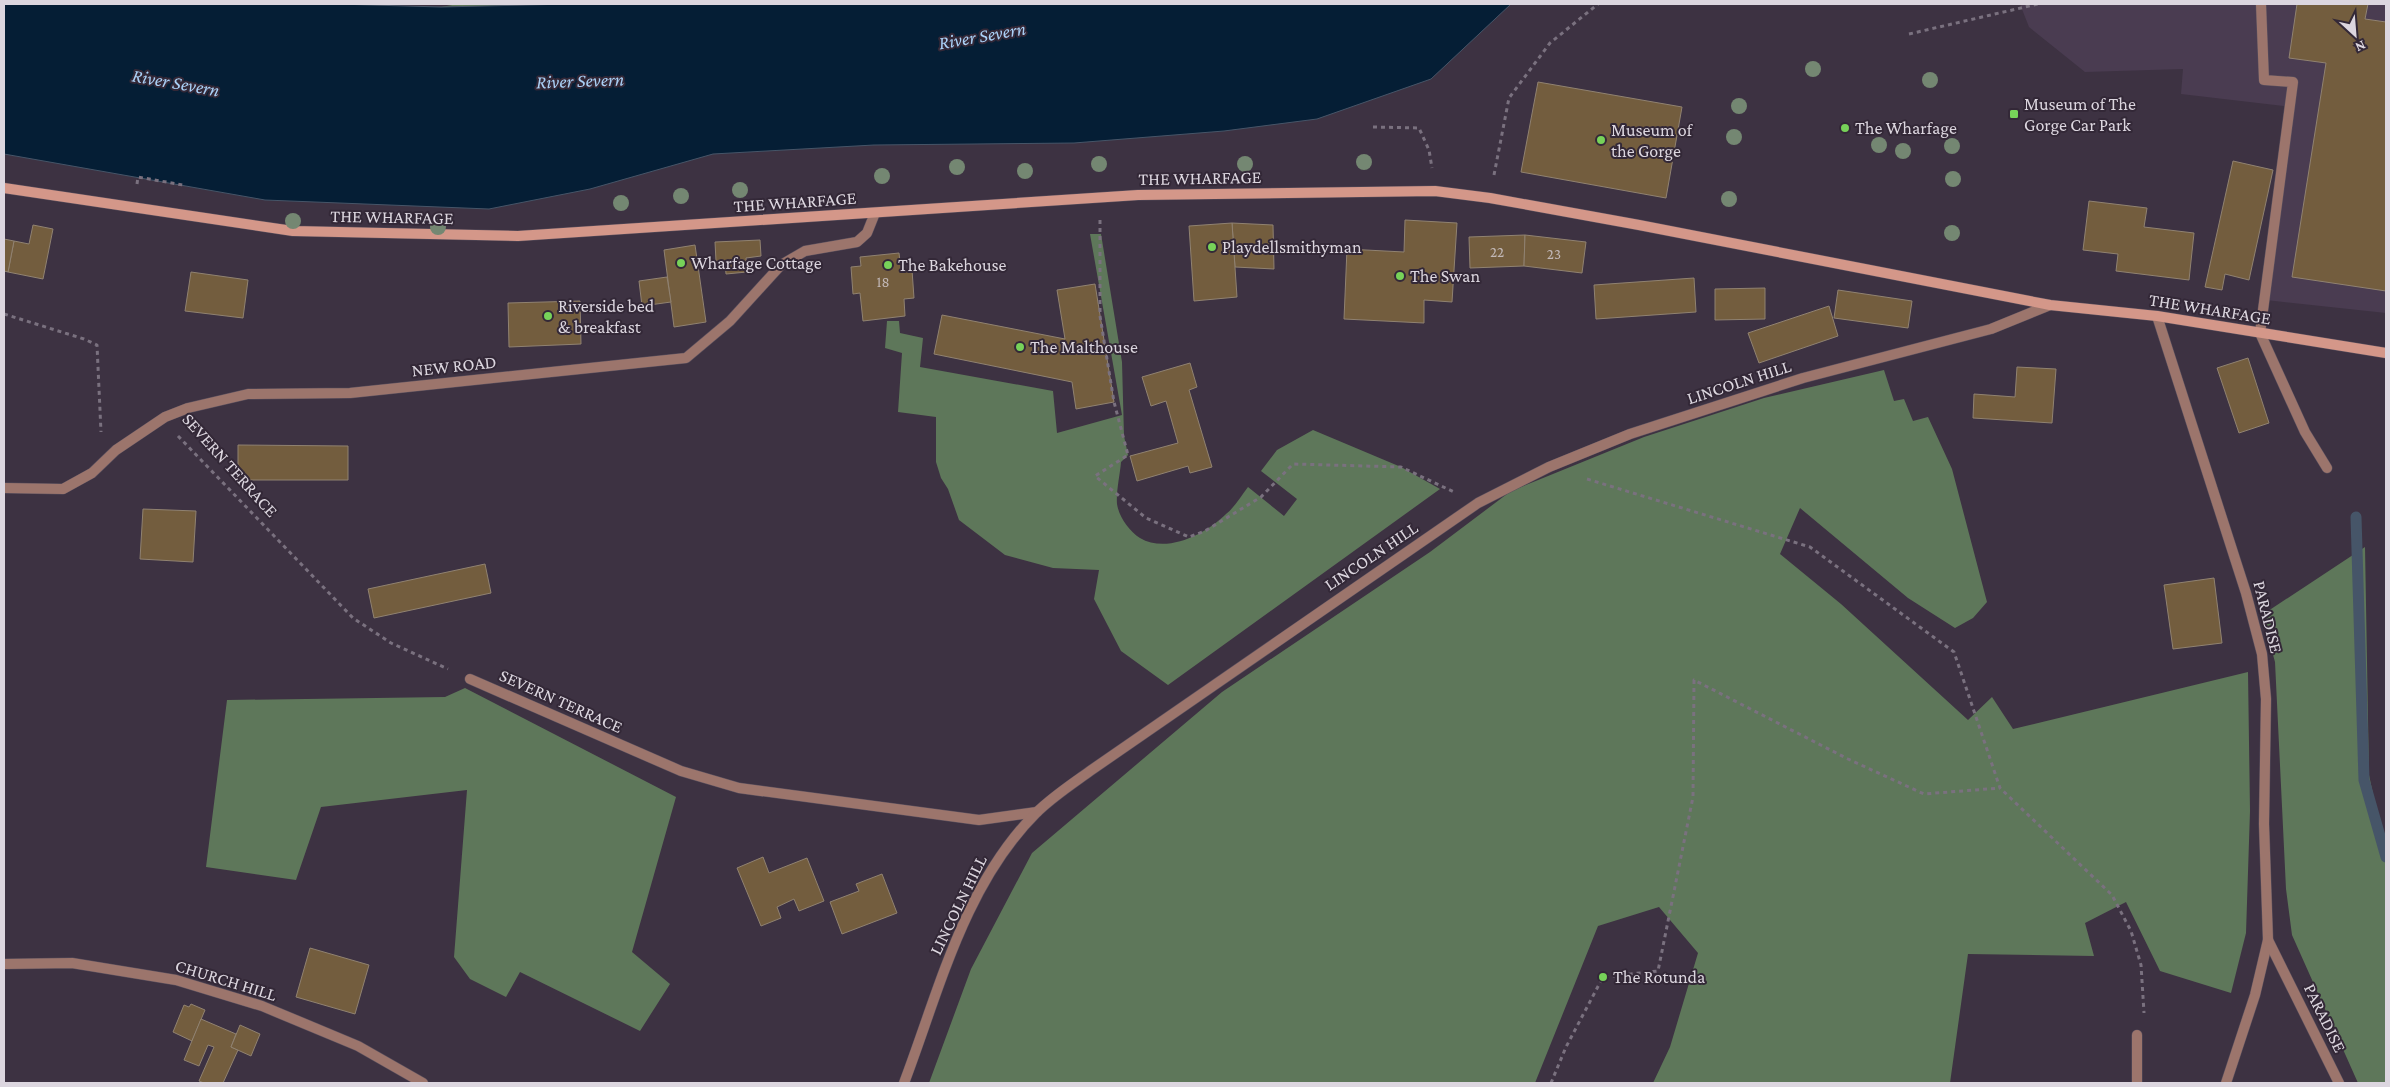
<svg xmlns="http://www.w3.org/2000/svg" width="2390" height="1087" font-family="'Crimson Pro',serif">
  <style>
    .built { fill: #4a3c51 }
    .forest { fill: #5e775a }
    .water { fill: #051e35; stroke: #465568 }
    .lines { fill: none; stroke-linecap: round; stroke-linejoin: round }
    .stream { stroke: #465568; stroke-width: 11 }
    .building { fill: #735d3e; stroke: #908271 }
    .lane-casing { stroke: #5a505e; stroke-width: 11 }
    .street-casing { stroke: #5a505e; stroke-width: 11 }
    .secondary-casing { stroke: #5a505e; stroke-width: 11 }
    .path { stroke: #7a717f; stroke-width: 3; stroke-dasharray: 4 4; stroke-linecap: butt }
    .lane { stroke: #9c756c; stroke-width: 10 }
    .street { stroke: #9c756c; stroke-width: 10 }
    .secondary { stroke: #d49789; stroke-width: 10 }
    .tree { fill: #748772 }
    .poi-dot { fill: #77d259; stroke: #332837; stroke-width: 2 }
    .labels { text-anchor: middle; stroke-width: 4; stroke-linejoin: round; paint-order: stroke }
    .number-label { font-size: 15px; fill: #c2b8b7 }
    .poi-label { font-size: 18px; fill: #dcd6df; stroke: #332837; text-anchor: start }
    .street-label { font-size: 18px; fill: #dcd6df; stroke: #332837 }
    .water-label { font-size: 19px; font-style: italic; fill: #aad0f6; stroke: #332837 }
  </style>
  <rect width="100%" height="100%" fill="#3d3242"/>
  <!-- built -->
  <polygon class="built" points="2020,4 2386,4 2386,313 2266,300 2292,107 2181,94 2183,69 2085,72 2029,27"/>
  <!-- forest -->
  <g class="forest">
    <polygon points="458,4 570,4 441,7"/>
    <path d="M1090,234H1101L1122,362L1124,436L1128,455L1121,462C1120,475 1116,491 1117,504C1119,517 1129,531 1140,538C1167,554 1206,534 1226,514C1235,507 1241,496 1248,487L1284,516L1297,499L1261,471L1277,450L1313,430L1401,467L1440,489L1168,685L1121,651L1094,599L1099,570L1053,568L1005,555L959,520L948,489L941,478L936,462V417L898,412L902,353L885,348L887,321H899L900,333L923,338L920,367L1053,391L1057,433L1122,415Z"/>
    <polygon points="1884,370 1894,401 1904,399 1913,421 1928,417 1952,469 1987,602 1973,618 1955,628 1908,598 1800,508 1780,554 1841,604 1968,720 1992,697 2013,729 2248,672 2250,811 2246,933 2231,993 2160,971 2126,902 2085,923 2094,956 1968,954 1950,1083 1653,1083 1670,1047 1698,953 1659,907 1598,926 1535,1083 929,1083 971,969 1032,853 1222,692 1430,552 1511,491 1644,437 1764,398"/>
    <polygon points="2365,547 2369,775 2386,855 2386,1083 2358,1083 2292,935 2286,889 2275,662 2262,615"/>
    <polygon points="465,688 676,797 632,952 670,984 640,1031 520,972 506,997 470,979 454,957 467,790 321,807 296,880 206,867 227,700 445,697"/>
  </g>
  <!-- water -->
  <polygon class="water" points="4,4 337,4 441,7 570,4 1511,4 1431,79 1317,119 1224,131 1074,143 874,145 713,154 590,189 489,209 265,200 4,154"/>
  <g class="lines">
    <!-- stream -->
    <polyline class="stream" points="2356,517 2364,780 2386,857"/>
  </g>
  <!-- building -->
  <g class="building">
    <polygon points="2297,4 2368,4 2365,19 2386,22 2386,291 2292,277 2326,63 2289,58"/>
    <polygon points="1538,82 1682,107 1666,198 1521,172"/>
    <polygon points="2233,161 2273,170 2249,280 2225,274 2222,290 2205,287"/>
    <polygon points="2089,201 2147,208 2144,227 2194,233 2189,280 2116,271 2118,254 2083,250"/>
    <polygon points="1405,220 1457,223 1452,302 1424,300 1424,323 1344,319 1347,249 1404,252"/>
    <polygon points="1232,223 1273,225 1274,269 1235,267"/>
    <polygon points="1232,223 1237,297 1194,301 1189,226"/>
    <polygon points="33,225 53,229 43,279 8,272 14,241 29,244"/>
    <polygon points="1525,235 1524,266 1470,268 1469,237"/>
    <polygon points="1525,235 1586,242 1582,273 1524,266"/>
    <polygon points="4,239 14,241 8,272 4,271"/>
    <polygon points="760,240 761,256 746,258 747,272 726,274 725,261 716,261 715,242"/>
    <polygon points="695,245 706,322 674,327 664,250"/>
    <polygon points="899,253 901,270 912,270 914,298 904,299 905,316 863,321 860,293 853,294 851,267 861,266 860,257"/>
    <polygon points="191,272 248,280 243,318 185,311"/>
    <polygon points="667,277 671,302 642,306 639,281"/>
    <polygon points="1694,278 1696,312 1596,319 1594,285"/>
    <polygon points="1095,284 1114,402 1076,409 1072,382 934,354 942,315 1065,339 1057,290"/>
    <polygon points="1765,288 1765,319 1715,320 1715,289"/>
    <polygon points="1838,290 1912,301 1908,328 1834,318"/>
    <polygon points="580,301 581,344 509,347 508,303"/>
    <polygon points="1829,306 1838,336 1759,363 1748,333"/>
    <polygon points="2248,358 2269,423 2239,433 2217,368"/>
    <polygon points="1190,363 1197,387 1189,390 1212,467 1190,473 1188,466 1137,481 1130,456 1178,443 1166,401 1151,406 1142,377"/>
    <polygon points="2017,367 2056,369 2052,423 1973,418 1974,394 2015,397"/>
    <polygon points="238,445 348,446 348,480 238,480"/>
    <polygon points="143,509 196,511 193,562 140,559"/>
    <polygon points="485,564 491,593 374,618 368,589"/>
    <polygon points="2214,578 2222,643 2173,649 2164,585"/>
    <polygon points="763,857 769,873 807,858 824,901 799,911 794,899 777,907 781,918 761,926 737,868"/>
    <polygon points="882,874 897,913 842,934 830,902 859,891 856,884"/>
    <polygon points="310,948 369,965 355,1014 296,997"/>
    <polygon points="191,1004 205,1010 192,1041 173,1032 184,1005 189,1007"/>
    <polygon points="201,1019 236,1034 231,1047 238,1050 223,1083 204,1083 199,1081 214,1047 208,1045 199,1066 184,1060"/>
    <polygon points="240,1025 260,1034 251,1056 231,1047"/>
  </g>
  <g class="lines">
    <!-- lane casing -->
    <g class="lane-casing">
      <polyline id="lane" points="2261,4 2264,80 2293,82 2260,333 2305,432 2327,468"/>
    </g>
    <!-- street casing -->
    <g class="street-casing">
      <g id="street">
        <polyline points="2157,316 2246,593 2262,654 2266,699 2264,824 2268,940 2255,995 2226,1083"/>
        <polyline points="4,488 63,489 92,473 116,450 165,417 188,408 248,394 350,393 686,358 730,321 781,265 805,251 857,242 867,233 875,213"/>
        <polyline points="470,679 681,771 739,788 979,820 1037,812"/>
        <polyline points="2268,940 2339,1083"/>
        <polyline points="4,964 72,963 176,980 262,1006 358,1046 423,1083"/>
        <path d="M904,1083C939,991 964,885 1036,813C1052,797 1072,784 1090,771L1478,503L1549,467L1630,434L1803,378L1991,329L2050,305"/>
        <polyline points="2137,1083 2137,1035"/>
      </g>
    </g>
    <!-- secondary casing -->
    <g class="secondary-casing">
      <polyline id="secondary" points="4,188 293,231 518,236 1138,195 1435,191 1490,198 1639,225 2050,305 2157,316 2386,353"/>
    </g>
    <!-- path -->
    <g class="path">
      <polyline points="1909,34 2038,4"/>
      <polyline points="1373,127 1419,128 1429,150 1432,168"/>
      <polyline points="1494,175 1509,98 1550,43 1598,4"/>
      <polyline points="137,184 138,177 183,185"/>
      <polyline points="1100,220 1100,316 1114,402 1128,455 1095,476 1146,518 1189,537 1205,531 1261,497 1293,464 1401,467 1454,492"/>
      <polyline points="4,314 84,339 97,345 101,432"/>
      <polyline points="178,436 353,618 391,643 448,669"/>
      <polyline points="1587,479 1810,547 1954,652 2000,788 2112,895 2131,931 2141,965 2144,1013"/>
      <polyline points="1551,1083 1566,1047 1603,977 1658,971 1693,797 1694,680 1848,759 1924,794 2000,788"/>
    </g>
    <!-- lane -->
    <use href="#lane" class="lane"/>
    <!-- street -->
    <use href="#street" class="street"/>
    <!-- secondary -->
    <use href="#secondary" class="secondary"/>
  </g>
  <!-- trees -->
  <g class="tree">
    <circle cx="1813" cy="69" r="8"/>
    <circle cx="1930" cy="80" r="8"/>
    <circle cx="1739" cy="106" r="8"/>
    <circle cx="1734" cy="137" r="8"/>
    <circle cx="1879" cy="145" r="8"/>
    <circle cx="1952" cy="146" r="8"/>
    <circle cx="1903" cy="151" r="8"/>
    <circle cx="1364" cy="162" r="8"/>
    <circle cx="1099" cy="164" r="8"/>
    <circle cx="1245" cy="164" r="8"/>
    <circle cx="957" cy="167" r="8"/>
    <circle cx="1025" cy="171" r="8"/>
    <circle cx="882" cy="176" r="8"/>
    <circle cx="1953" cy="179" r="8"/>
    <circle cx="740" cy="190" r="8"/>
    <circle cx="681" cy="196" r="8"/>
    <circle cx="1729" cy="199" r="8"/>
    <circle cx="621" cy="203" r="8"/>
    <circle cx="293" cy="221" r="8"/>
    <circle cx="438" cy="227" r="8"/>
    <circle cx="1952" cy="233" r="8"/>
  </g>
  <!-- markers -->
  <g class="poi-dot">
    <rect x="2009" y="109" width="10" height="10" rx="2.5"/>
    <circle cx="1845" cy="128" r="5"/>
    <circle cx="1601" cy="140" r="5"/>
    <circle cx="1212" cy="247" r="5"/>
    <circle cx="681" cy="263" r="5"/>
    <circle cx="888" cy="265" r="5"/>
    <circle cx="1400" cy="276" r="5"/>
    <circle cx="548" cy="316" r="5"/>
    <circle cx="1020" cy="347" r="5"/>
    <circle cx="1603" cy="977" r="5"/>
  </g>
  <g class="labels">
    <!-- number labels -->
    <g class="number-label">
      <text x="1497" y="257">22</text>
      <text x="1554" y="259">23</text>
      <text x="883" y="287">18</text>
    </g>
    <!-- poi labels -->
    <g class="poi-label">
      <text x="2024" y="110">Museum of The<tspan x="2024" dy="21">Gorge Car Park</tspan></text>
      <text x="1855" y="134">The Wharfage</text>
      <text x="1611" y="136">Museum of<tspan x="1611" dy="21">the Gorge</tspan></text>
      <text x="1222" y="253">Playdellsmithyman</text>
      <text x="691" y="269">Wharfage Cottage</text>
      <text x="898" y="271">The Bakehouse</text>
      <text x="1410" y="282">The Swan</text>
      <text x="558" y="312">Riverside bed<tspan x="558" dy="21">&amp; breakfast</tspan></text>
      <text x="1030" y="353">The Malthouse</text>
      <text x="1613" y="983">The Rotunda</text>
    </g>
    <!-- street labels -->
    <g class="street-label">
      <text transform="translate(1200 178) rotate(-1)" y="6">THE WHARFAGE</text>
      <text transform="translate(795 202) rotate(-4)" y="6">THE WHARFAGE</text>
      <text transform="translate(392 217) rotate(1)" y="6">THE WHARFAGE</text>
      <text transform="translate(2210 309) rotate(9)" y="6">THE WHARFAGE</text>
      <text transform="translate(454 366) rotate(-6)" y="6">NEW ROAD</text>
      <text transform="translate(1739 382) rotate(-18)" y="6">LINCOLN HILL</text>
      <text transform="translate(230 465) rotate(48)" y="6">SEVERN TERRACE</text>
      <text transform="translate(1371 556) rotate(-34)" y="6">LINCOLN HILL</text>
      <text transform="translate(2268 617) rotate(76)" y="6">PARADISE</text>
      <text transform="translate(561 701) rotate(24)" y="6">SEVERN TERRACE</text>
      <text transform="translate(958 905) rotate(-64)" y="6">LINCOLN HILL</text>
      <text transform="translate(226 980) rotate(17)" y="6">CHURCH HILL</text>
      <text transform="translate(2325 1018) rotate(64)" y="6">PARADISE</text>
    </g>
    <!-- water labels -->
    <g class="water-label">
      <text transform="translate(982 35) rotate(-10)" y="7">River Severn</text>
      <text transform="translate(580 80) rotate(-2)" y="7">River Severn</text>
      <text transform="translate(176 82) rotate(10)" y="7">River Severn</text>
    </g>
  </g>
  <!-- border -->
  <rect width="2390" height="1087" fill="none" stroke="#dcd6df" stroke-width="10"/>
  <!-- north arrow -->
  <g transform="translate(2355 35) rotate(154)" stroke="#332837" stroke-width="4" paint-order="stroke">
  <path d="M0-4L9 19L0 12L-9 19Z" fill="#dcd6df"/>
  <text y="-8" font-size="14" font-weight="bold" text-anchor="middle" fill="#dcd6df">N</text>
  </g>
</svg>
